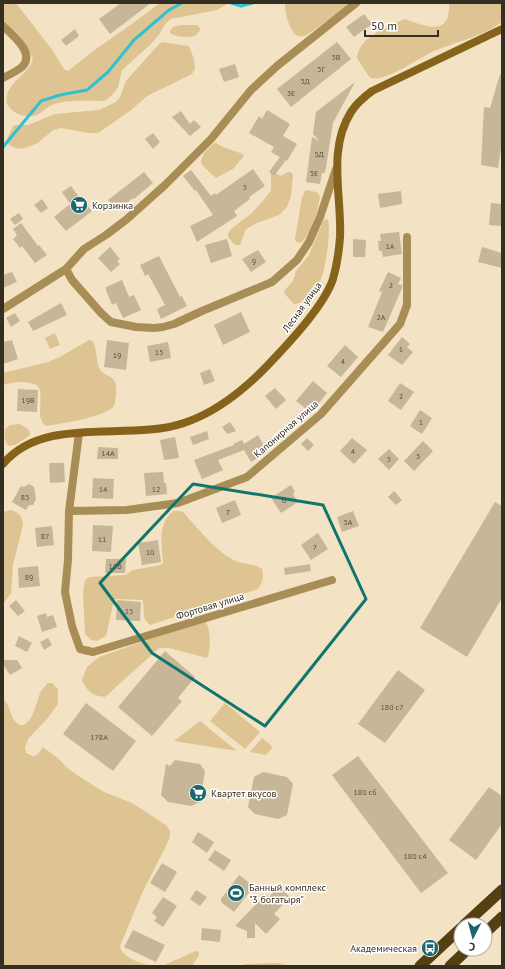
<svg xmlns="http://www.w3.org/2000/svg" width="505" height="969" viewBox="0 0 505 969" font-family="'PT Sans',sans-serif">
  <rect width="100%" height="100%" fill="#f3e2c3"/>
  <!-- green -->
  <path fill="#dfc493" d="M 3,3 L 16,3 L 53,51 L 64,69 L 68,71 L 96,49 L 129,26 L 160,3 L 229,3 L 217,10 L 171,19 L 165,24 L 159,35 L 149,46 L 122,70 L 118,87 L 114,93 L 110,97 L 104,101 C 90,101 72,100 58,103 C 48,105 44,111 37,115 C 25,120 2,110 7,95 C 11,80 30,73 33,58 L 3,20 Z
    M 285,3 L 353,3 L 305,36 C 303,36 300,37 298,36 C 290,33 284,11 285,3 Z
    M 449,3 L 502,3 L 502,22 C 481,38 452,42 428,54 C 415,61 385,82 370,78 L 357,58 C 358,38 386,28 402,20 L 405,19 C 426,27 451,37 449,3 Z
    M 181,25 L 197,25 L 201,29 C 199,31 197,35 194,36 C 188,38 176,37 170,33 L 170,31 L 173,27 Z
    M 162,42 L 189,46 L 194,59 L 195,69 L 192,74 L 147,96 L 130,111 L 98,133 L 88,133 L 61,128 L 53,130 L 38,143 L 25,148 L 18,149 L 9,145 L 7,139 L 13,126 L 17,125 L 28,125 L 55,114 L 99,110 L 116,102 L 120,97 L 126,81 L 159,44 Z
    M 214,143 L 216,143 L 223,147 L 243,154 L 244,156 L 233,169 L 216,178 L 202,165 L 201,161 L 204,153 Z
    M 274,172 L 280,176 L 288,172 L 291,172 L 293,175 L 291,196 L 287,207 L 279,215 L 257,223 L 246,229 L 240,245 L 235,245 L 228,237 L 228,234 L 231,229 L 252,213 L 271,191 L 271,173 Z
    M 306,190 L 316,192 L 320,196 C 318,211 312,232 301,243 L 296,242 L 295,239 L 302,197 Z
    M 326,219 L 328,220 C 331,232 326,265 322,276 C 317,288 308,303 294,304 L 284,293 L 285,290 L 293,281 L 296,271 L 309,255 L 323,221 Z
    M 55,333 L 60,345 L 50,349 L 45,338 Z
    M 89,340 L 93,341 C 97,350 96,360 99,368 C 102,375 112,375 115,382 C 117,386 116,390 116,394 C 115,399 116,405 112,408 C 102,417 61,424 46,426 C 34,418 45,398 38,386 C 26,380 16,382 3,385 L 3,373 L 48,362 L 60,357 Z
    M 19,424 C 25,427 30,428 30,435 L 15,445 L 9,446 C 4,442 4,436 5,429 L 10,425 Z
    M 10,510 C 19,512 22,516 23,525 L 13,565 L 11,593 L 4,603 L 3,608 L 3,512 Z
    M 173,511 L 179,511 L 183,512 C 196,526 214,549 230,558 C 240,565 252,562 262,569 C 264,578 263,582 258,589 L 150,625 C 140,618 146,609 142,600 L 116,599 L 114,600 L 106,636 L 97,641 L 91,640 L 85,634 L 83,592 L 85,580 L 90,577 L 125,575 L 133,570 L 161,565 L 163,563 C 162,544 157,525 173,511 Z
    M 205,622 C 211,626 211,652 207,658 L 169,648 L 159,648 L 105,697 C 91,695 88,692 82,680 L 87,667 L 99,657 L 184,627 Z
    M 48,683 L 52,683 L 58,689 L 58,704 L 47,719 L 28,739 L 25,748 L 26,753 L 33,756 L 37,755 L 43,747 L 59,759 L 66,767 L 80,777 L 104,792 L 132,803 L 166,825 L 170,831 L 170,836 L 168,842 L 143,891 L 120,946 L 121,950 C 126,958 140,963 150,966 L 3,966 L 3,699 C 11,705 9,717 17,723 C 30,734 37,701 40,693 C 42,689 45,686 48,683 Z
    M 225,703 L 260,732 L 245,749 L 210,721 Z
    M 200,721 L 237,751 L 174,741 Z
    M 262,738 L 273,747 L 266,755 L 250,752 Z
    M 196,951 L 199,952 L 199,955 L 192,966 L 162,966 Z
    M 279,963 L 288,966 L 243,966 L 245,964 Z"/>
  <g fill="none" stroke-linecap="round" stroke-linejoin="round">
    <!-- stream -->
    <path stroke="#32c1d1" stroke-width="3" d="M 231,3 L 241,6 L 253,3
      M 3,147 L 41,101 L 60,95 L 87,90 L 108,72 L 134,40 L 169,10 L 182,3"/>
  </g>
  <!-- building -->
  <path fill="#c7b698" d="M 121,3 L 151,3 L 110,34 L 99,19 Z
    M 364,14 L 372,24 L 354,37 L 346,27 Z
    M 75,29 L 79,36 L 66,46 L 61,40 Z
    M 337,42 L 351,59 L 291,107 L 277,89 Z
    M 235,64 L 239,77 L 224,82 L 219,69 Z
    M 500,74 L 502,75 L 502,142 L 498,168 L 481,165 L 484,107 L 490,108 Z
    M 355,82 L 333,123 L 325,173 L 322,173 L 320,184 L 306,182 L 312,137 L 319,141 L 313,134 L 316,112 Z
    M 267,110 L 290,124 L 283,136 L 297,144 L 287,161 L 286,160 L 274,176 L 269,172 L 280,157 L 271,152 L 274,147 L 249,133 L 259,116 L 262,119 Z
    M 181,111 L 190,124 L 194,120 L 201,127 L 190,136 L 172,117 Z
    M 153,133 L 160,142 L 153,149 L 145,139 Z
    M 253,169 L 265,186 L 249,197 L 250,199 L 234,211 L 237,216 L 197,242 L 190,226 L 213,215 L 196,190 L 195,191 L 183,176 L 191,170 L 211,196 L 215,193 L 216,195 Z
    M 144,172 L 153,183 L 134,199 L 133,198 L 117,211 L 108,200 Z
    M 71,186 L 79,197 L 92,211 L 66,231 L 54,217 L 70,204 L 62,192 Z
    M 401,191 L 402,204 L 380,208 L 378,194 Z
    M 42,199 L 48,208 L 41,213 L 34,205 Z
    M 491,203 L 502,204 L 502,226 L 489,225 Z
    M 19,213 L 23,219 L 15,225 L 10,219 Z
    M 21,223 L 38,246 L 39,245 L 47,255 L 35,263 L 22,246 L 20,248 L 13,239 L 17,235 L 13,229 Z
    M 399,232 L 402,254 L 383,257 L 382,251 L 379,251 L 378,241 L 381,241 L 380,234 Z
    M 227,239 L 232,256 L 211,263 L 205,245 Z
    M 353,239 L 366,240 L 365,257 L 353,257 Z
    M 110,247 L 120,259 L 117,261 L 120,264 L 111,272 L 98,258 Z
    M 482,247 L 502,253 L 502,268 L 478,262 Z
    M 258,250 L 266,262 L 251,272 L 242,259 Z
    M 159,256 L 180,297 L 182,296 L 187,306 L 161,319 L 157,309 L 165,305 L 148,274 L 145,276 L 140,265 Z
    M 12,272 L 17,282 L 3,288 L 3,275 Z
    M 388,272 L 401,278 L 398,284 L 402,285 L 402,288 L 383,332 L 368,327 L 382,292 L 379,291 Z
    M 122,280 L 129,297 L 134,295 L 141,310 L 123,318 L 116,303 L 112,305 L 106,290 L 106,287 Z
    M 61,303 L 67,315 L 33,331 L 28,322 Z
    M 241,312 L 250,332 L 223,345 L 214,325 Z
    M 15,313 L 20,321 L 11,327 L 6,318 Z
    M 402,337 L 410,344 L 407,347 L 413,352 L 402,365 L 388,355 Z
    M 12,340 L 18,359 L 3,364 L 3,342 Z
    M 107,340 L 129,343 L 126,370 L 104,367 Z
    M 168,342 L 171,358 L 150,362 L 147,346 Z
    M 345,345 L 358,357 L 341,377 L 327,366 Z
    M 210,369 L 215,381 L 204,385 L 200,373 Z
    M 313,381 L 327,393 L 311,413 L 296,401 Z
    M 400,383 L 414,392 L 401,410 L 388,401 Z
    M 275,388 L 286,400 L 276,409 L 265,396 Z
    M 18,389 L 38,390 L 37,412 L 17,411 Z
    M 420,410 L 432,418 L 422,434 L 410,426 Z
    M 230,422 L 236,431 L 227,434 L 222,427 Z
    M 207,431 L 209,439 L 193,445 L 190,437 Z
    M 258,435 L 268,452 L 251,462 L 244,450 L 218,460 L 223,470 L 202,479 L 194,460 L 234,445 L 233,444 L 242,440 L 244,444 Z
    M 175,437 L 179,458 L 164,460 L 160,440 Z
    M 307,438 L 314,445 L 308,451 L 301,444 Z
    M 352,438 L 367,450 L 354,464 L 340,451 Z
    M 423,441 L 433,451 L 414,471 L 404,461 Z
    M 98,447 L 118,448 L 118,459 L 97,459 Z
    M 389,449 L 399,459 L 389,470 L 378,459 Z
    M 49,463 L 64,463 L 65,482 L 50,483 Z
    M 163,472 L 164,483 L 166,483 L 167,494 L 146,496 L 144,473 Z
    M 93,478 L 114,479 L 113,499 L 92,498 Z
    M 29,484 L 34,487 L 36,499 L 33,505 L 29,505 L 26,510 L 12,502 L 21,486 L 24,487 Z
    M 291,485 L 295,492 L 293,494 L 298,502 L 281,513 L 271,498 Z
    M 394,491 L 402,500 L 396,505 L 388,497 Z
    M 235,500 L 241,515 L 222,523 L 216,508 Z
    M 495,502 L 502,506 L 502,598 L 467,657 L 420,628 Z
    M 353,511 L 359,526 L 342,532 L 337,517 Z
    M 93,525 L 113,526 L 111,552 L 92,551 Z
    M 52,526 L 54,545 L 37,547 L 35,528 Z
    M 318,533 L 328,549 L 311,560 L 301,545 Z
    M 158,540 L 161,562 L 142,565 L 138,543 Z
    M 106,559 L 126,559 L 125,573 L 105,573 Z
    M 310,564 L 311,571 L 285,575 L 284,568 Z
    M 38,566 L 40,586 L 19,588 L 18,568 Z
    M 16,600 L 25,611 L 18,616 L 9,606 Z
    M 117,600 L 141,602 L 140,621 L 116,620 Z
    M 46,613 L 47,617 L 53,615 L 57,627 L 42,632 L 37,616 Z
    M 19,636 L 32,643 L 27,652 L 15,646 Z
    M 48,638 L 52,645 L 44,650 L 40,642 Z
    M 165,651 L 195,677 L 178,698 L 182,701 L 152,736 L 118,707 Z
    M 3,660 L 17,660 L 22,668 L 10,675 L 3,664 Z
    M 398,670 L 425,690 L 385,743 L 358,724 Z
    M 86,703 L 136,741 L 113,771 L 63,734 Z
    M 358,756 L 448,873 L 421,893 L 332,775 Z
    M 175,760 L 200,764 L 205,771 L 200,802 L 191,806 L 168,802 L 161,795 L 166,764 L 170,766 Z
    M 263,772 L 287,777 L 293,784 L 287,815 L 278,819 L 255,814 L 248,807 L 254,777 Z
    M 489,787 L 502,796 L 502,824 L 476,860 L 449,840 Z
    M 198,832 L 214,842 L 207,853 L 192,842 Z
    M 215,850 L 231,860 L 224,871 L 208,860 Z
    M 162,863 L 177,872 L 165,892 L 150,883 Z
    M 239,875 L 254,886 L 234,912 L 221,902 L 221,899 Z
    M 279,886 L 290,897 L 274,914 L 280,919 L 266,934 L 255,923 L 255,938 L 247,938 L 247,931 L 235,926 L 266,894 L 269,897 Z
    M 196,890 L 207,897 L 200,906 L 190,899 Z
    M 163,897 L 177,906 L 163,927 L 154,921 L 157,917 L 152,913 Z
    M 202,928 L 221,930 L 220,942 L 201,940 Z
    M 133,930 L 165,945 L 156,962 L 124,947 Z"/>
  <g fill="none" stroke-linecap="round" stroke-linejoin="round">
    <!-- minor -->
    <path stroke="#a98d57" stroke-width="8" d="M 3,26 C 12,35 36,53 22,67 C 17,71 9,75 3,78
      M 66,269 L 72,280 L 101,313 L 111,322 L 136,327 L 154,328 L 163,327 L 174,324 L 202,311 L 272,282 L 297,260 L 309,242 L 320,217 L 336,169
      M 3,309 L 66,269 L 84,249 L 106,235 L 127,219 L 165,185 L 211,139 L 251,90 L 277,66 L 356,3
      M 79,433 L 69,511 L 68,560 L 65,592 L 72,626 L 80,649 L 93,652 L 332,580
      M 69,511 L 127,510 L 178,503 L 247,477 L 321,414 L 400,324 L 407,305 L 407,237"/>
    <!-- secondary -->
    <path stroke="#85631b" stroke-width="8" d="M 3,464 C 45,414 128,442 184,423 C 217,412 244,390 268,365 C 288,344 324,306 333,279 C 337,265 339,251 340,237 C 342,196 327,150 351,112 C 356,104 364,97 372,91 L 502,29"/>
    <!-- trunk -->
    <path stroke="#543e12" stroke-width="11" d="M 464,925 L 502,890
      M 485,933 L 502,917
      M 420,966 L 461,928
      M 450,966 L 468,949"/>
  </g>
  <!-- marked area -->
  <path fill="none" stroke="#0f766e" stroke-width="3" stroke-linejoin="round" d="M 193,484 L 323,505 L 366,599 L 265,726 L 152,653 L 100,583 Z"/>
  <!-- icons -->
  <defs>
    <symbol id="supermarket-disc" viewBox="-11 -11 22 22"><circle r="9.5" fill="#1b6770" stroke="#fff"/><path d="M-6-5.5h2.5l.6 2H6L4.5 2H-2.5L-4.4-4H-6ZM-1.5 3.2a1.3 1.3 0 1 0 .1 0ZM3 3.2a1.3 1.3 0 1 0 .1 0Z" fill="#fff"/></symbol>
    <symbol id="stadium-disc" viewBox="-11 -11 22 22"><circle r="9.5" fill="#1b6770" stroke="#fff"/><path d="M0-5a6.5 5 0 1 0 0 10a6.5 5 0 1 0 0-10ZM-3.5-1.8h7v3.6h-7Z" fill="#fff"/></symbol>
    <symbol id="bus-disc" viewBox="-11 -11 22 22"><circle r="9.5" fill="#1b6770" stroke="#fff"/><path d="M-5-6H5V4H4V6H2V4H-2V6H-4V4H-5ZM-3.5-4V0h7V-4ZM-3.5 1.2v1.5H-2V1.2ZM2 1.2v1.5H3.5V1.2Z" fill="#fff"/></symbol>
  </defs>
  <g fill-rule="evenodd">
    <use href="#supermarket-disc" x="69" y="195" width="20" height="20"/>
    <use href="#supermarket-disc" x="188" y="783" width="20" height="20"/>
    <use href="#stadium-disc" x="226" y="883" width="20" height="20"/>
    <use href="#bus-disc" x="420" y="938" width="20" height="20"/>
  </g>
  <g text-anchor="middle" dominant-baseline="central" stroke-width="3" stroke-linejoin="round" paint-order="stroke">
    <!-- number labels -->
    <g font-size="8" fill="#5a5140">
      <text x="336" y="57">3В</text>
      <text x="321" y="69">3Г</text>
      <text x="305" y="81">3Д</text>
      <text x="291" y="93">3Е</text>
      <text x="319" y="154">5Д</text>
      <text x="314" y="173">5Е</text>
      <text x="245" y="187">5</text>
      <text x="390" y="246">1А</text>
      <text x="254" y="261">9</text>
      <text x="391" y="285">2</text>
      <text x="381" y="317">2А</text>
      <text x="401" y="349">1</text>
      <text x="159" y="352">15</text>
      <text x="117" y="355">19</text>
      <text x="343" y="361">4</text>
      <text x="401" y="396">2</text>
      <text x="28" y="400">19В</text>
      <text x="421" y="422">1</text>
      <text x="353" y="451">4</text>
      <text x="108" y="453">14А</text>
      <text x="418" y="456">3</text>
      <text x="389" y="459">5</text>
      <text x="103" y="489">14</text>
      <text x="156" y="489">12</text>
      <text x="25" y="497">83</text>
      <text x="284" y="500">6</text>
      <text x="228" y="512">7</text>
      <text x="348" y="522">5А</text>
      <text x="45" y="536">87</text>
      <text x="102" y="539">11</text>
      <text x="315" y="547">7</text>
      <text x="150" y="552">10</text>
      <text x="115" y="566">11Б</text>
      <text x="29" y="577">89</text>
      <text x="129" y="611">15</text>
      <text x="392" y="707">180 с7</text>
      <text x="99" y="737">178А</text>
      <text x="365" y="792">180 с6</text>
      <text x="415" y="856">180 с4</text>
    </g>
    <!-- poi labels -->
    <g font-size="10" fill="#352f23" stroke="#fff" text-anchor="start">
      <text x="92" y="205">Корзинка</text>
      <text x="211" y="793">Квартет вкусов</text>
      <text x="249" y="887">Банный комплекс<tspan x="249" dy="12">"3 богатыря"</tspan></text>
      <text x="417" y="948" text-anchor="end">Академическая</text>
    </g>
    <!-- street labels -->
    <g font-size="10" fill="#352f23" stroke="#fff">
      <text transform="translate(302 307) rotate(-54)">Лесная улица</text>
      <text transform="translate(286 429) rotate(-41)">Капонирная улица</text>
      <text transform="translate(210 606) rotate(-17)">Фортовая улица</text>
    </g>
  </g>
  <!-- border -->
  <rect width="505" height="969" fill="none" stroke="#352f23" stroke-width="8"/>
  <!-- north arrow -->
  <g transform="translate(473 937) rotate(186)"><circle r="19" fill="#ffffff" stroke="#aeaca7"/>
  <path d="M0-3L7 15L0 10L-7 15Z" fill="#1b6770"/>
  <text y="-6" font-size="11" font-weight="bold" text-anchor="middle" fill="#352f23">С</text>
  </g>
  <!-- scale -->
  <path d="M365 30v6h73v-6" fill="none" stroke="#352f23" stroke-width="2"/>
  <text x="371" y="30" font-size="12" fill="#352f23" stroke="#ffffff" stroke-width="3" paint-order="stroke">50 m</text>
</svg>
